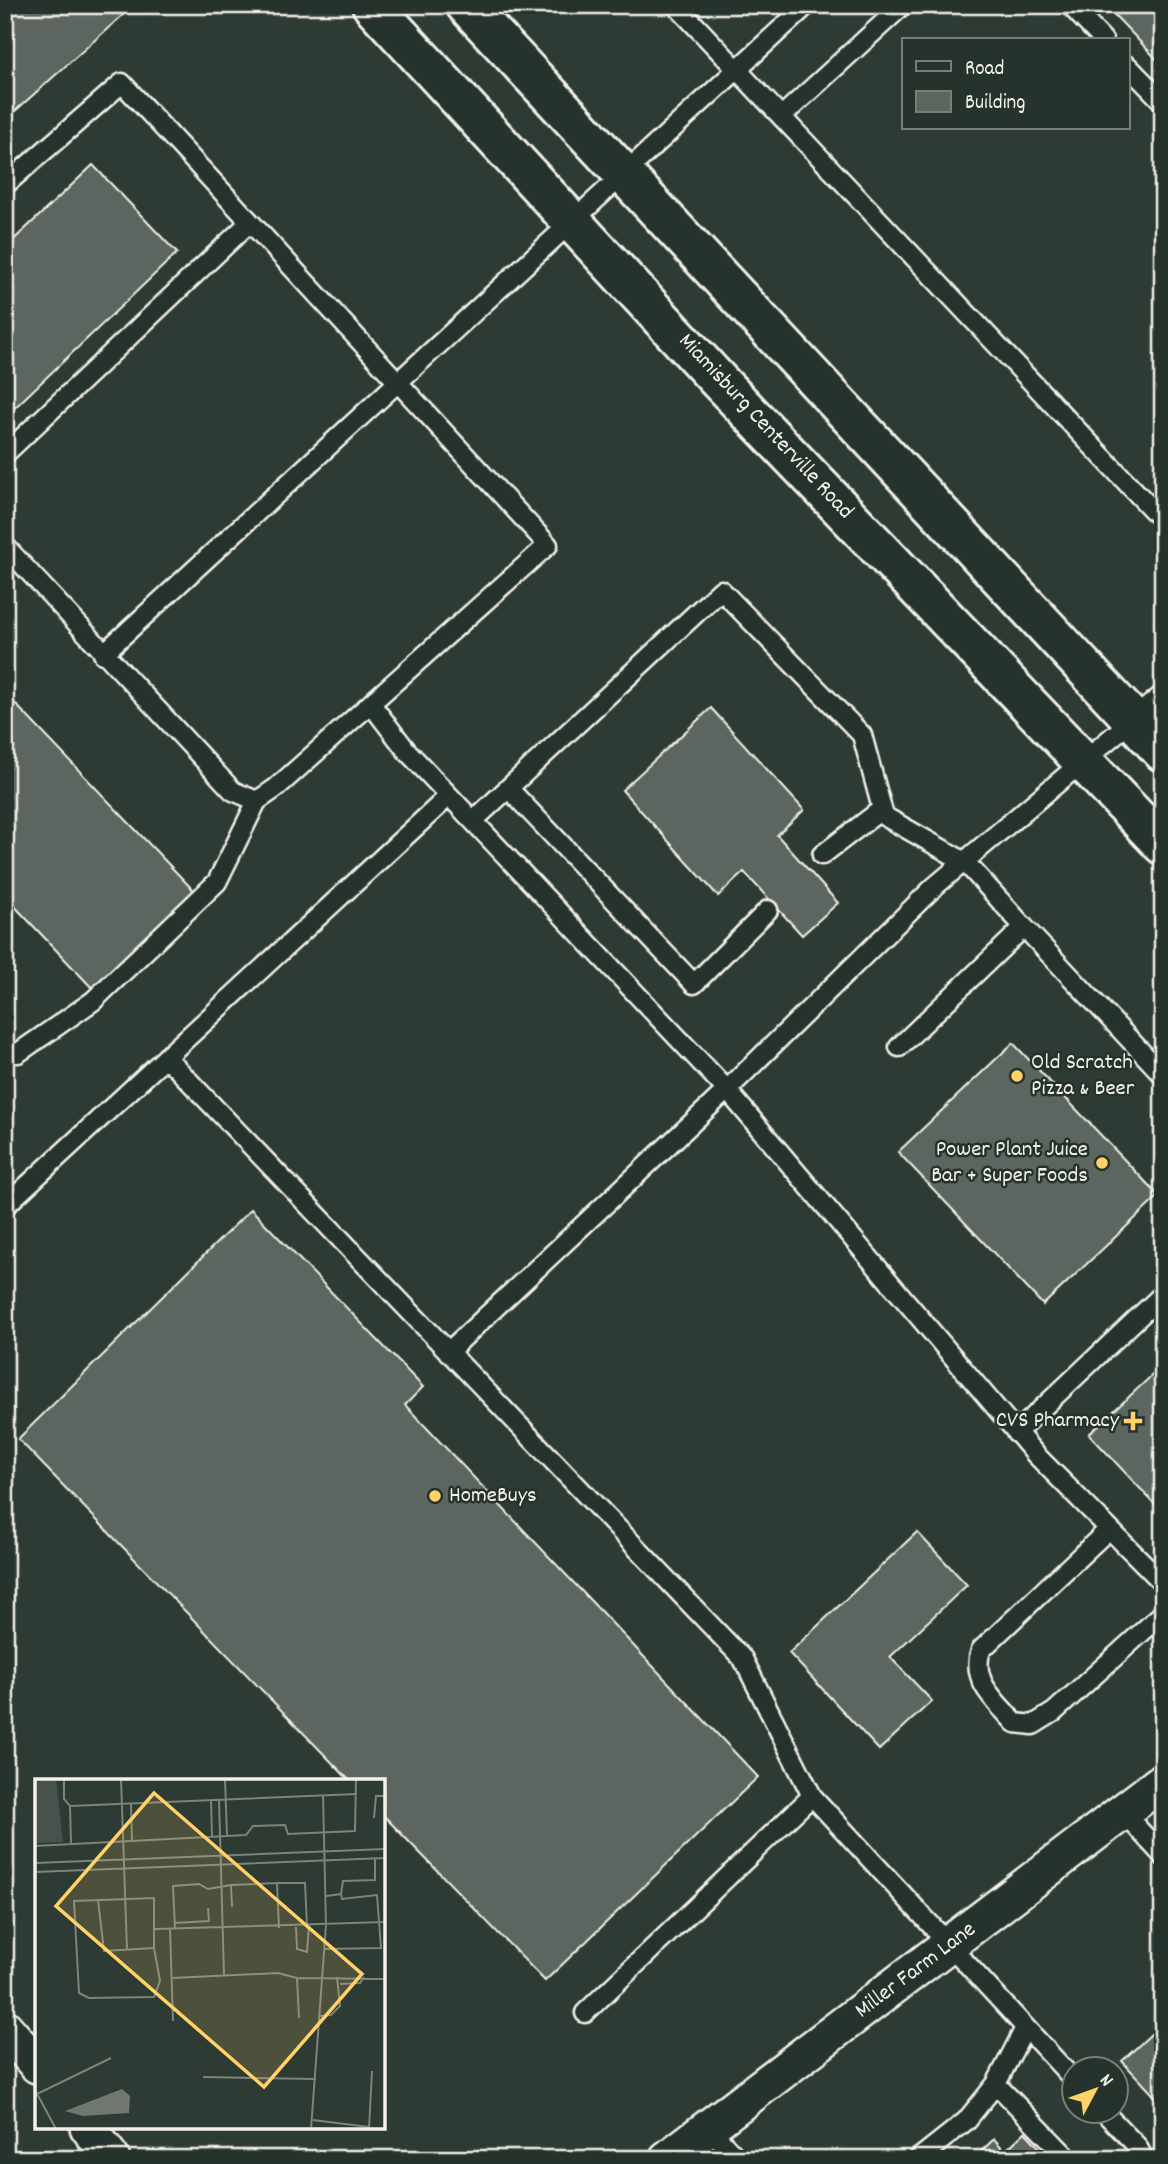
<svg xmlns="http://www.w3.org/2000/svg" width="1168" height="2164" viewBox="0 0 1168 2164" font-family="Dekko,sans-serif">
  <rect width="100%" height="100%" fill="#2e3b34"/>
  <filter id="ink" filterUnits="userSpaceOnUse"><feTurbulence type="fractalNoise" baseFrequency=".0143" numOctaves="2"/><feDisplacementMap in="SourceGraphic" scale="14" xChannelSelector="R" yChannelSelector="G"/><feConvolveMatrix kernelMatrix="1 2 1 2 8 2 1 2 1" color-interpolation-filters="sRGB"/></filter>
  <g filter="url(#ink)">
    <!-- building -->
    <path fill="#5c655e" stroke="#f4f1e8" stroke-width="2" d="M 5,5 L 115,5 L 123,15 L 5,120 Z
      M 1105,5 L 1163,5 L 1163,66 Z
      M 93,165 L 177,253 L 5,417 L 5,248 Z
      M 5,693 L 196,893 L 94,990 L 5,896 Z
      M 711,708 L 804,810 L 777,835 L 838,903 L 802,935 L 744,872 L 718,896 L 622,790 Z
      M 1013,1043 L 1159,1196 L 1043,1305 L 898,1152 Z
      M 251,1209 L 423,1387 L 405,1405 L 758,1777 L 545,1981 L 383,1815 L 383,1781 L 350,1781 L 18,1439 Z
      M 1163,1365 L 1163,1513 L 1089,1434 Z
      M 917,1532 L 967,1585 L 890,1657 L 932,1701 L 879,1750 L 789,1653 Z
      M 1163,2023 L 1163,2105 L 1122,2061 Z
      M 1025,2132 L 1050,2159 L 973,2159 L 994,2139 L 1005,2151 Z"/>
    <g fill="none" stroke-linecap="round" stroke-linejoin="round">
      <defs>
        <path id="lane" d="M 676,5 L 1163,521
          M 1070,5 L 1103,40
          M 1128,66 L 1163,102
          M 782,116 L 903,5
          M 5,185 L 122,83 L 548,545 L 276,788 L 257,801 L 233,791 L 5,546
          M 5,454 L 250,222
          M 103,654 L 807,5
          M 371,704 L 407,751 L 727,1090 L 1036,1455 L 1163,1583
          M 508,788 L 694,984 L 768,910
          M 473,821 L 721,590 L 862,735 L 884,816 L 965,862 L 1024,927
          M 822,855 L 882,809
          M 899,1047 L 1024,927 L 1163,1075
          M 5,1053 L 18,1053 L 93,1001 L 217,882 L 257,801
          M 166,1057 L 743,1659 L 812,1796 L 1074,2080
          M 5,1206 L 449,796
          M 448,1352 L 727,1090 L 934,887 L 1163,694
          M 1016,1433 L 1163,1294
          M 1109,1529 L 981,1650 C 970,1681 996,1701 1015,1723 L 1033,1725 L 1054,1712 L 1163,1613
          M 1123,1812 L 1163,1856
          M 585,2013 L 812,1796
          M 996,2084 L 1069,2159
          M 1104,2112 L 1137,2146 L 1144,2159
          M 709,2128 L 738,2159
          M 918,2159 L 966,2121 L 996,2084 L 1024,2030"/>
        <path id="street" d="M 5,2028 L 37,2065
          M 88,2127 L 112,2159
          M 667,2159 L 1163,1781"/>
        <path id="secondary" d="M 372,5 L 718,380 L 1163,845
          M 466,5 L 1163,752"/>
      </defs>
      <!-- lane casing -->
      <use href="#lane" stroke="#f4f1e8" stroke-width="23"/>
      <!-- street casing -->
      <use href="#street" stroke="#f4f1e8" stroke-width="40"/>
      <!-- secondary casing -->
      <use href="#secondary" stroke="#f4f1e8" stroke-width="44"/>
      <!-- lane -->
      <use href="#lane" stroke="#26332d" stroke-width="18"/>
      <!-- street -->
      <use href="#street" stroke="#26332d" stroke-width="35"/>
      <!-- secondary -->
      <use href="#secondary" stroke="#26332d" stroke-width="38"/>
    </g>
  </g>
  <!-- markers -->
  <g fill="#ffd166" stroke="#26332d" stroke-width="2.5">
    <circle cx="1017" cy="1076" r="7"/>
    <circle cx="1102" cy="1163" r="7"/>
    <path d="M1129.5 1410.5h7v7h7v7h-7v7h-7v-7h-7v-7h7z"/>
    <circle cx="435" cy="1496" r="7"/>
  </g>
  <g text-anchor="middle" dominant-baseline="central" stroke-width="5" stroke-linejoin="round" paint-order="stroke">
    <!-- street labels -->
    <g font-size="23" fill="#f4f1e8" stroke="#26332d">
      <text transform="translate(765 427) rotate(47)">Miamisburg Centerville Road</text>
      <text transform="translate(916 1971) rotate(-37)">Miller Farm Lane</text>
    </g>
    <!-- poi labels -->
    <g font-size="23" fill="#f4f1e8" stroke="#26332d" text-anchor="start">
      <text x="1031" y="1063">Old Scratch<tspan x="1031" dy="26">Pizza &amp; Beer</tspan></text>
      <text x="1088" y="1150" text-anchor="end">Power Plant Juice<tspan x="1088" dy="26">Bar + Super Foods</tspan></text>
      <text x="1119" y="1421" text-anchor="end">CVS Pharmacy</text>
      <text x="449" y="1496">HomeBuys</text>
    </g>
  </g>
  <!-- overview -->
  <g transform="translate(35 1779)">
    <rect width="350" height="350" fill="#2e3b34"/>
    <path d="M 0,0 L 21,0 L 28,63 L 0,64 Z" fill="#48524c"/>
    <path d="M 87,310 L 95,317 L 94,334 L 48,337 L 30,332 Z" fill="#6f7770"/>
    <path fill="none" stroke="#7d847c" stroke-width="2" d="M 29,0 L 29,20 L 35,27 L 322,15M 86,0 L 92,171M 190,0 L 192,57M 184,20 L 189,197M 176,21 L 177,58M 96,25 L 97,61M 35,27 L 36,64M 339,39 L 341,17 L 350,17M 0,67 L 211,56 L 218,47 L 250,46 L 253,55 L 320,52 L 321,0M 0,84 L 350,70M 0,93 L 350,79M 291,117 L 306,115 L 308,102 L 340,101 L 340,80M 63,121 L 69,172 L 119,169 L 119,119 L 39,122 L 44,214 L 54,219 L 119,218 L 125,202 L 119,169M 197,128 L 196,106 L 242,104M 139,144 L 174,142 L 173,129M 261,148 L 262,170 L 272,173 L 274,147M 244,149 L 242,104 L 270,104 L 272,147M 120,150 L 350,143M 135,150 L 138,242M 140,150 L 138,107 L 164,105 L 173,110 L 196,106M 290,170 L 346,169 L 342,116 L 307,120 L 306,115M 137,199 L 243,194 L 262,199 L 350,200M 262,199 L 264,239M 305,205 L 325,204 L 329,198M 285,237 L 296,236 L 305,227 L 302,198M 168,298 L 281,300M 0,311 L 21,350M 0,316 L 76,279M 278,341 L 334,348M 276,350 L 291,146 L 288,16M 334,350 L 337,292"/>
    <path fill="#ffd166" fill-opacity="0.15" stroke="#ffd166" stroke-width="3.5" d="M 119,14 L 327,195 L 229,308 L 21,127 Z"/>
    <rect width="350" height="350" fill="none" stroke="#f4f1e8" stroke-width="3.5"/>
  </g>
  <!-- margin -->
  <rect width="1168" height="2164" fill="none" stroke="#26332d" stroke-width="28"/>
  <rect x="14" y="14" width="1140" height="2136" fill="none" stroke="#f4f1e8" stroke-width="2.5" filter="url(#ink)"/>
  <!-- legend -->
  <rect x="902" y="38" width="228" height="91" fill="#26332d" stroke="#787f78" stroke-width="2"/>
  <rect x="916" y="61" width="35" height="10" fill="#26332d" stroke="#787f78" stroke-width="2"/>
  <text x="965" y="74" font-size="21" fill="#f4f1e8">Road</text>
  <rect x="916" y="91" width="35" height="21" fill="#5c655e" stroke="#787f78" stroke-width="2"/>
  <text x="965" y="108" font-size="21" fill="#f4f1e8">Building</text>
  <!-- north arrow -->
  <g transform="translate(1095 2090) rotate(49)"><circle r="33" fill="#26332d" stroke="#787f78" stroke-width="2"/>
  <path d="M0-5L12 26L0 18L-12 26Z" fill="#ffd166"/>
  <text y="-10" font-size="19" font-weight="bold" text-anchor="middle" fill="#f4f1e8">N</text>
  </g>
</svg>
